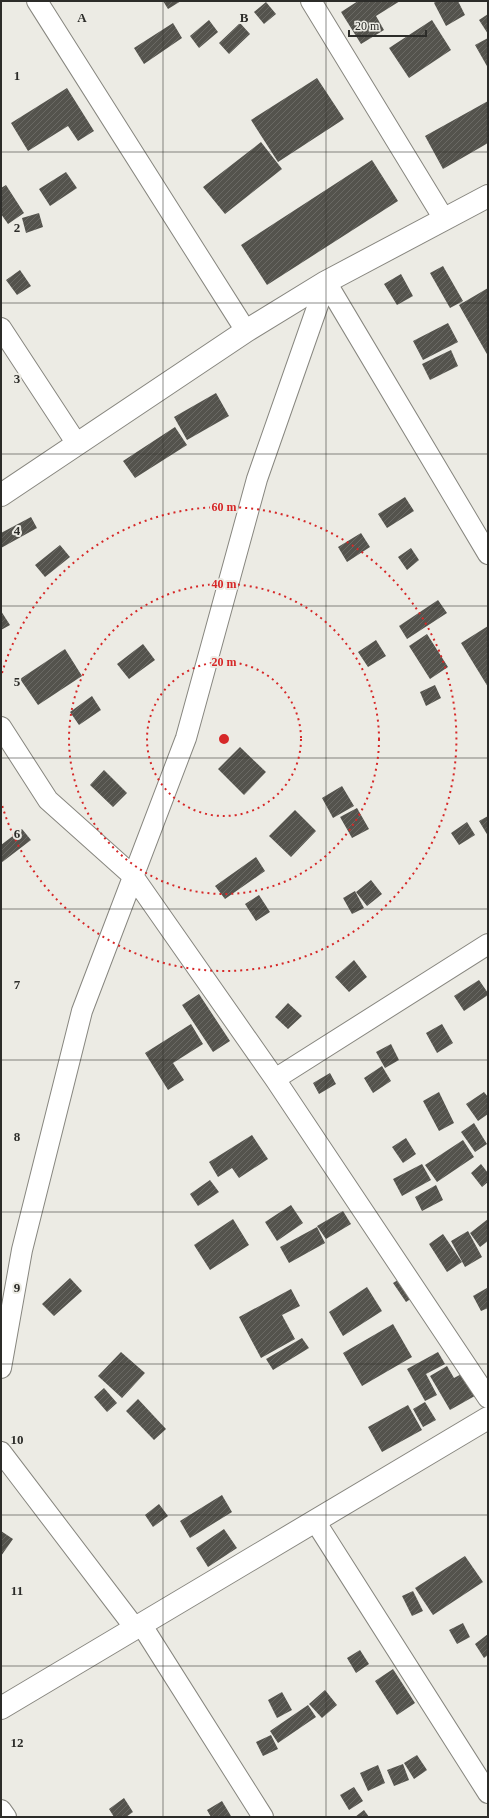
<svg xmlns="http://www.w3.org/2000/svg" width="489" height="1818" viewBox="0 0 489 1818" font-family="'Times New Roman',serif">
  <defs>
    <pattern id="building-hatch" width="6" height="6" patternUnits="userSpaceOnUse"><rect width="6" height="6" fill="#54534d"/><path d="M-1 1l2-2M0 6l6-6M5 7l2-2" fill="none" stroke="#6a6964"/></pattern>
  </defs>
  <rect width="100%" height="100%" fill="#ecebe4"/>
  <!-- building -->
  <path fill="url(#building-hatch)" d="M 163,1 L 181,1 L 168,9 Z
    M 358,1 L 400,1 L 376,16 L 384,30 L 361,44 L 341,12 Z
    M 436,1 L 458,1 L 465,15 L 446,26 L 434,3 Z
    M 266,2 L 276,14 L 264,24 L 254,12 Z
    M 488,14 L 488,34 L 479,20 Z
    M 209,20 L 218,32 L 199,48 L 190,36 Z
    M 432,20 L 451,50 L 409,78 L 389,48 Z
    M 173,23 L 182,38 L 144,64 L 134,48 Z
    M 240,23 L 250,34 L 229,54 L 219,43 Z
    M 488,38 L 488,68 L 475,45 Z
    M 317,78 L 344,119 L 278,162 L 251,120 Z
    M 67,88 L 94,131 L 78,141 L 68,126 L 28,151 L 11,123 Z
    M 488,101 L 488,143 L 443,169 L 425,136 Z
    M 261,142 L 282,169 L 225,214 L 203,187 Z
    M 372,160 L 398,201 L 267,285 L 241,245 Z
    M 66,172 L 77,188 L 50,206 L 39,189 Z
    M 6,185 L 24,213 L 8,224 L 1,214 L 1,188 Z
    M 39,213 L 43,227 L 26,233 L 22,218 Z
    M 443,266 L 463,301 L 450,308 L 430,273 Z
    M 20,270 L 31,286 L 17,295 L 6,280 Z
    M 401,274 L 413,296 L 397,305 L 384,284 Z
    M 488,288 L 488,356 L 459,305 Z
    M 448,323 L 458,342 L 423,360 L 413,341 Z
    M 451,350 L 458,366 L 430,380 L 422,364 Z
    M 216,393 L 229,416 L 187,440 L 174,417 Z
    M 175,427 L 187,445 L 135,478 L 123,461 Z
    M 405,497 L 414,511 L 387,528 L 378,514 Z
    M 31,517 L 37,528 L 1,548 L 1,533 Z
    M 361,533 L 370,547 L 347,562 L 338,547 Z
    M 60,545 L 70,557 L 45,577 L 35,565 Z
    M 411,548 L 419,560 L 407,570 L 398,557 Z
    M 438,600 L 447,613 L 407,639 L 399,626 Z
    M 1,611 L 10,625 L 1,630 Z
    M 488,626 L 488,687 L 461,643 Z
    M 427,634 L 448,667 L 430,679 L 409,646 Z
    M 376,640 L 386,656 L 368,667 L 358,652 Z
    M 143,644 L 155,660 L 129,679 L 117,664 Z
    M 65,649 L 82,676 L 38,705 L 20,679 Z
    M 435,685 L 441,698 L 426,706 L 420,692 Z
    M 92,696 L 101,710 L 79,725 L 70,712 Z
    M 240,747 L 266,772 L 244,795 L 218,769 Z
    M 104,770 L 127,793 L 113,807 L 90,785 Z
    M 342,786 L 354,806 L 333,818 L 322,798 Z
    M 357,808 L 369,829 L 352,838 L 340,817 Z
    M 295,810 L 316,831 L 291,857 L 269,836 Z
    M 488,816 L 488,836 L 479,821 Z
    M 467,822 L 475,835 L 459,845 L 451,833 Z
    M 22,829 L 31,840 L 1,863 L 1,845 Z
    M 256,857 L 265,871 L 225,899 L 215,886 Z
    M 371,880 L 382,894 L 367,906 L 356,892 Z
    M 355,891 L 364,908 L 352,914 L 343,898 Z
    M 259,895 L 270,912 L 256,921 L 245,904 Z
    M 354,960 L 367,977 L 349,992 L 335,977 Z
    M 479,980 L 488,993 L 488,995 L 464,1011 L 454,996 Z
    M 199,994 L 230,1041 L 213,1052 L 182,1005 Z
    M 288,1003 L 302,1016 L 288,1029 L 275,1017 Z
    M 191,1024 L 203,1044 L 173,1063 L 184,1080 L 168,1090 L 145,1053 Z
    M 442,1024 L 453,1043 L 437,1053 L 426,1033 Z
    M 391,1044 L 399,1060 L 385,1068 L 376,1052 Z
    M 382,1066 L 391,1081 L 373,1093 L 364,1078 Z
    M 330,1073 L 336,1084 L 319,1094 L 313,1083 Z
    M 439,1092 L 454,1123 L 439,1131 L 423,1101 Z
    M 484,1092 L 488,1097 L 488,1114 L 478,1121 L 466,1104 Z
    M 474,1123 L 487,1144 L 475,1152 L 461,1132 Z
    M 252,1135 L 268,1159 L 239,1178 L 232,1168 L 218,1177 L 209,1162 Z
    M 406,1138 L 416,1154 L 403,1163 L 392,1147 Z
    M 463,1140 L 474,1157 L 437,1182 L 425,1165 Z
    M 422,1164 L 431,1180 L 402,1196 L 393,1179 Z
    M 481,1164 L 488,1173 L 488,1182 L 482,1187 L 471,1173 Z
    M 210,1180 L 219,1192 L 198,1206 L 190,1194 Z
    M 436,1185 L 443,1200 L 422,1211 L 415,1197 Z
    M 291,1205 L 303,1223 L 277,1241 L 265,1222 Z
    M 343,1211 L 351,1224 L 326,1239 L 317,1226 Z
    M 233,1219 L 249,1245 L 210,1270 L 194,1245 Z
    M 488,1219 L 488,1241 L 480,1247 L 470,1233 Z
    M 317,1227 L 325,1243 L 289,1263 L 280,1247 Z
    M 468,1231 L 482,1257 L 465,1267 L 451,1241 Z
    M 443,1234 L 462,1262 L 447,1272 L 429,1244 Z
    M 403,1277 L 415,1296 L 406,1302 L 393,1283 Z
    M 70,1278 L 82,1291 L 54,1316 L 42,1304 Z
    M 367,1287 L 382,1311 L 343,1336 L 329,1312 Z
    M 487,1288 L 488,1308 L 481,1311 L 473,1296 Z
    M 291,1289 L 300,1306 L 282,1315 L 295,1339 L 261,1358 L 239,1317 Z
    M 393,1324 L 412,1357 L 362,1386 L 343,1353 Z
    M 302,1338 L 309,1348 L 273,1370 L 266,1359 Z
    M 121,1352 L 145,1373 L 122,1398 L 98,1376 Z
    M 438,1352 L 445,1364 L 426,1374 L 437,1395 L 425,1401 L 407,1369 Z
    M 447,1366 L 454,1378 L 467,1371 L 480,1393 L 450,1410 L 430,1376 Z
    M 104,1388 L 117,1403 L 107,1412 L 94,1397 Z
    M 138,1399 L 166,1429 L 154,1440 L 126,1411 Z
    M 425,1402 L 436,1420 L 423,1427 L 413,1409 Z
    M 408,1405 L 422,1430 L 382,1452 L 368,1427 Z
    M 222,1495 L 232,1512 L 190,1538 L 180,1521 Z
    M 159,1504 L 168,1516 L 153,1527 L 145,1515 Z
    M 224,1529 L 237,1548 L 208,1567 L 196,1548 Z
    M 1,1531 L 13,1539 L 1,1556 Z
    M 465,1556 L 483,1582 L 433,1615 L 415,1588 Z
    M 413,1591 L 423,1611 L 412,1616 L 402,1596 Z
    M 463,1623 L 470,1637 L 457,1644 L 449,1630 Z
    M 488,1634 L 488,1655 L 484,1658 L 475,1644 Z
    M 360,1650 L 369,1664 L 356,1673 L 347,1658 Z
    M 393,1669 L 415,1703 L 397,1715 L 375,1681 Z
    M 325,1690 L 337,1705 L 322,1718 L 309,1704 Z
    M 282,1692 L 292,1710 L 277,1718 L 268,1700 Z
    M 308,1705 L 316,1717 L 278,1743 L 270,1731 Z
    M 271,1735 L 278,1749 L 263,1756 L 256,1742 Z
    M 417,1755 L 427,1770 L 414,1779 L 404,1763 Z
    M 403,1764 L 409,1780 L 394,1786 L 387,1770 Z
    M 378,1765 L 385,1783 L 368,1791 L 360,1773 Z
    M 354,1787 L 363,1801 L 349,1810 L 340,1795 Z
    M 124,1798 L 133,1812 L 126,1817 L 114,1817 L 109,1809 Z
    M 222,1801 L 231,1816 L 211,1817 L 207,1810 Z
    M 364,1810 L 369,1817 L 355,1817 Z"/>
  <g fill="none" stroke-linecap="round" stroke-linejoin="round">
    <defs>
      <path id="street" d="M 37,1 L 246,331
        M 311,1 L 444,219
        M 326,282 L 488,554
        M 1,328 L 77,444
        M 1,727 L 48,800 L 133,876 L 275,1079 L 488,1398
        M 275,1079 L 488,944
        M 1,1368 L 22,1250 L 82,1011 L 186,738 L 257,479 L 326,282
        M 1,1452 L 135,1628
        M 315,1521 L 488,1793
        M 141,1624 L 263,1817
        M 1,1810 L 6,1817"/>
      <path id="secondary" d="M 1,495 L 246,331 L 326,282 L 488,196
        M 1,1708 L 488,1418"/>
    </defs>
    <!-- street casing -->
    <use href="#street" stroke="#87867f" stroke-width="22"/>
    <!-- secondary casing -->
    <use href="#secondary" stroke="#87867f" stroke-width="24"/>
    <!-- street -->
    <use href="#street" stroke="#fff" stroke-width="20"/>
    <!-- secondary -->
    <use href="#secondary" stroke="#fff" stroke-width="22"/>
  </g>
  <!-- grid -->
  <path fill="none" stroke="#2c2c29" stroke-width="1" stroke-opacity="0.55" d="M 163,1 L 163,1817M 326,1 L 326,1817M 1,152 L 488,152M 1,303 L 488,303M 1,454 L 488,454M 1,606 L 488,606M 1,758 L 488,758M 1,909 L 488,909M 1,1060 L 488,1060M 1,1212 L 488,1212M 1,1364 L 488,1364M 1,1515 L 488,1515M 1,1666 L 488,1666"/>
  <!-- distance rings -->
  <g fill="none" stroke="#d62828" stroke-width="2" stroke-dasharray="2 4">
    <circle cx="224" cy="739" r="77"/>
    <circle cx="224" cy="739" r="155"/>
    <path d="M2 673A232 232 0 1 1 2 805"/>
  </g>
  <g font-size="13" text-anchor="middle" font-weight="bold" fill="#2c2c29" stroke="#ecebe4" stroke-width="4" stroke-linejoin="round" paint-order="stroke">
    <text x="82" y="22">A</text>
    <text x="244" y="22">B</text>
    <text x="17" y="80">1</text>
    <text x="17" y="232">2</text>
    <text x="17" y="383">3</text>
    <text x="17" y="535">4</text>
    <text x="17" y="686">5</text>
    <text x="17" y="838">6</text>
    <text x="17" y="989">7</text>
    <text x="17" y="1141">8</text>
    <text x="17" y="1292">9</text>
    <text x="17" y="1444">10</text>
    <text x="17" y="1595">11</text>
    <text x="17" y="1747">12</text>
  </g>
  <circle cx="224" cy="739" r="6" fill="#d62828" stroke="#ecebe4" stroke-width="2"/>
  <g font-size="12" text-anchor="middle" font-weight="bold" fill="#d62828" stroke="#ecebe4" stroke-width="4" stroke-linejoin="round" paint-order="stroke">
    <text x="224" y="511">60 m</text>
    <text x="224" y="588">40 m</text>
    <text x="224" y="666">20 m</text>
  </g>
  <!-- border -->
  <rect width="489" height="1818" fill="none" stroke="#2c2c29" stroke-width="4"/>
  <!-- scale -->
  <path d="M349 30v6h77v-6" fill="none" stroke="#2c2c29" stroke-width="2"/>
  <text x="355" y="30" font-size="12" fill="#2c2c29" stroke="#ecebe4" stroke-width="3" paint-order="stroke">20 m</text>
</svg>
